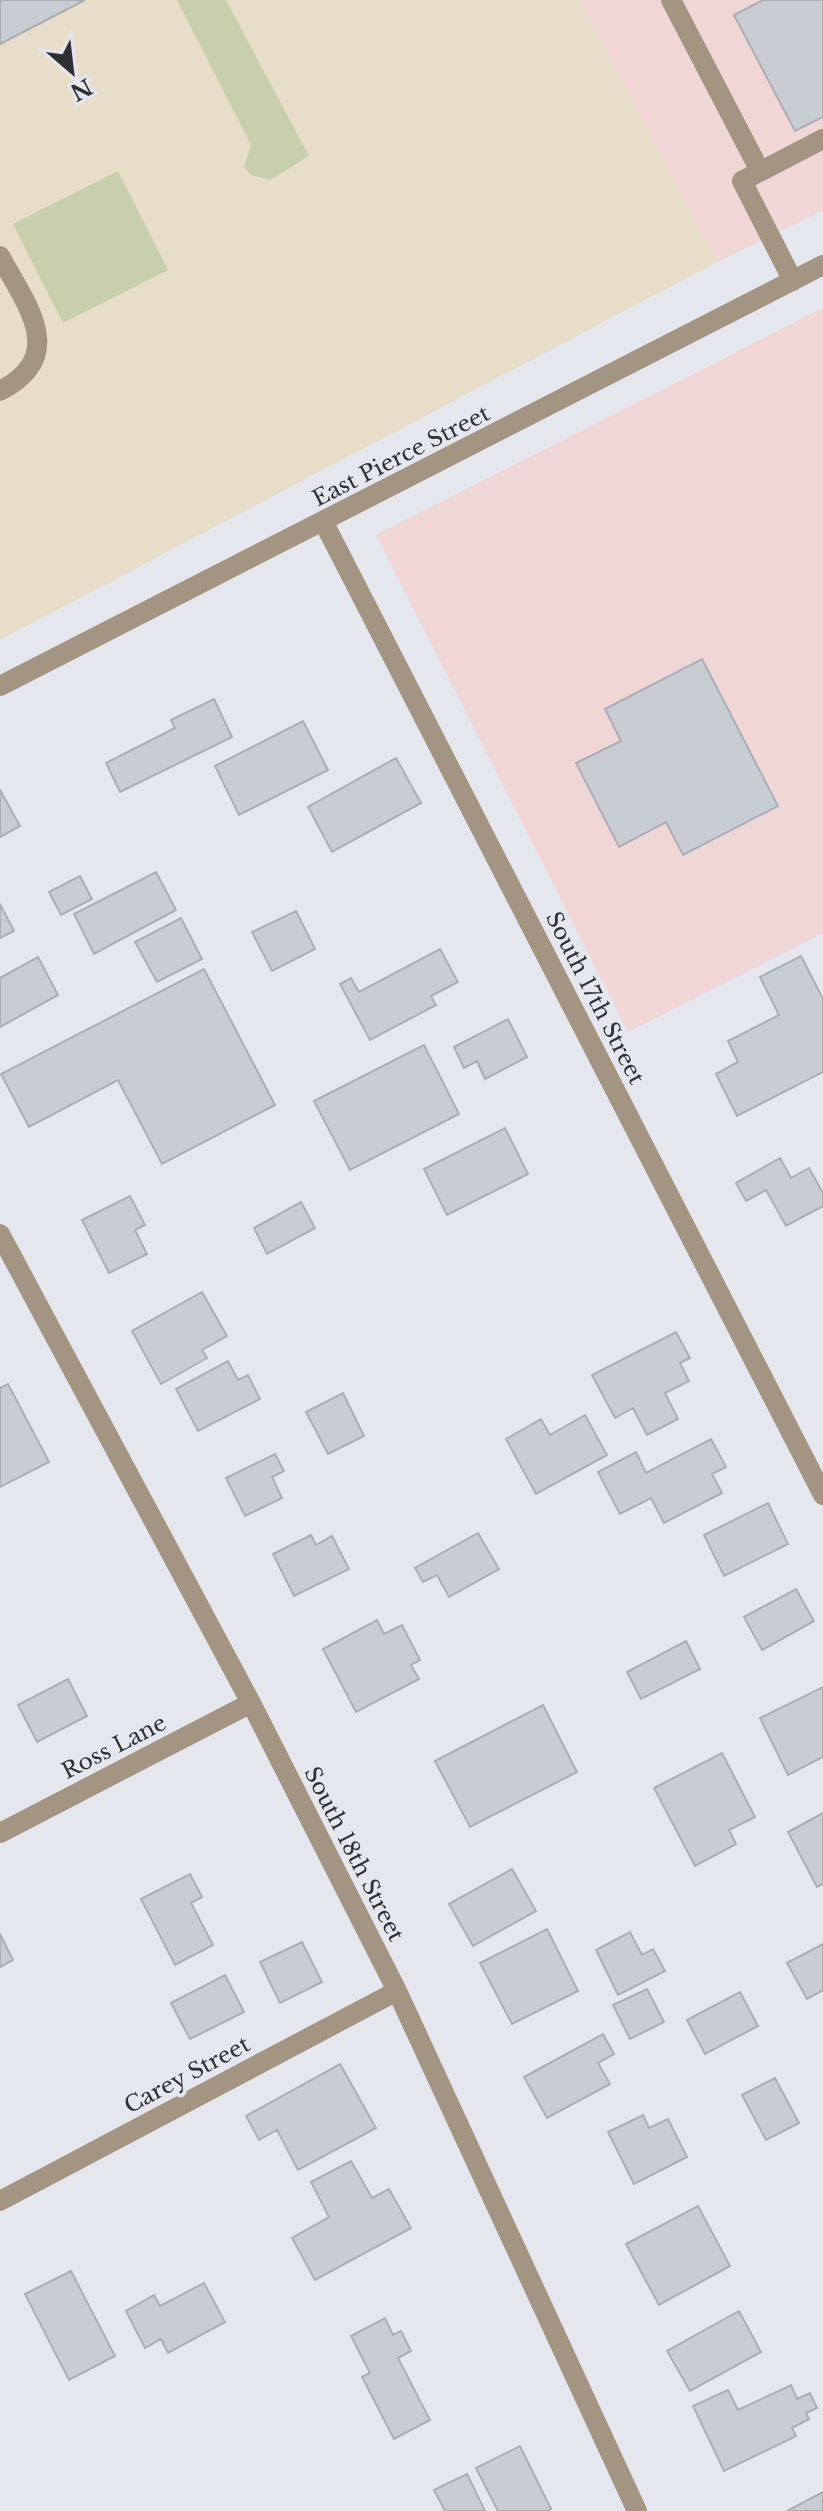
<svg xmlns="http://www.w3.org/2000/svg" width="823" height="2511" viewBox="0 0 823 2511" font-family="'Libre Baskerville',serif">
  <rect width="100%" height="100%" fill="#e4e8ee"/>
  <!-- industrial -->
  <path fill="#f1d6d6" d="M 579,0 L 823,0 L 823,210 L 717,262 Z
    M 823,308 L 823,933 L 628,1032 L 376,535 Z"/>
  <!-- education -->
  <path fill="#e7ddc8" d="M 0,0 L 579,0 L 717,262 L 0,640 Z"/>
  <!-- green -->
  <path fill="#c7cfac" d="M 177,0 L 226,0 L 309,156 L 270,180 L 251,175 L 244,167 L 251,145 Z
    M 118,171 L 168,270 L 63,323 L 13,224 Z"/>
  <!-- building -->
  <path fill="#c8ccd3" stroke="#abafb5" stroke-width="2" d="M 0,0 L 85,0 L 0,44 Z
    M 763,0 L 823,0 L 823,117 L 795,131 L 734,15 Z
    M 702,659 L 778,806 L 683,855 L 666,822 L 619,847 L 576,763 L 621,741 L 605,709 Z
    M 214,699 L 232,737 L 120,792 L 106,763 L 175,728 L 171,720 Z
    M 303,721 L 328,770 L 239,815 L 215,766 Z
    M 396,758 L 421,803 L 332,852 L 308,807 Z
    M 0,790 L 20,826 L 0,837 Z
    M 156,872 L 176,910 L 94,954 L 74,914 Z
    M 80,876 L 92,899 L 61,915 L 49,892 Z
    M 0,904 L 14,931 L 0,938 Z
    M 296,911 L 315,949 L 272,971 L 252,932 Z
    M 181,918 L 202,959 L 157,982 L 135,942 Z
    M 440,949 L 458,982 L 431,996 L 436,1005 L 370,1040 L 340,984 L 351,978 L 359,992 Z
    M 801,956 L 823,999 L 823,1072 L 737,1116 L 716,1074 L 738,1062 L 728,1041 L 779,1015 L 760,977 Z
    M 38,957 L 58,995 L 0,1027 L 0,978 Z
    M 204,969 L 275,1105 L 162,1164 L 118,1080 L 29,1127 L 1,1074 Z
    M 508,1019 L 527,1057 L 485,1079 L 477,1061 L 464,1068 L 454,1047 Z
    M 424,1045 L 459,1114 L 350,1170 L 314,1101 Z
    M 505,1128 L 528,1174 L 447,1215 L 424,1169 Z
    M 780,1158 L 791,1178 L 809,1168 L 823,1193 L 823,1206 L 786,1226 L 766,1190 L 746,1201 L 736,1183 Z
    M 130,1196 L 145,1225 L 135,1230 L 147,1254 L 109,1273 L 82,1220 Z
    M 301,1202 L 315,1228 L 267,1254 L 254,1228 Z
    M 202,1292 L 227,1336 L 202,1350 L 207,1358 L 161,1384 L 132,1331 Z
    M 676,1332 L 690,1358 L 680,1363 L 689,1381 L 665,1393 L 678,1419 L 647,1435 L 633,1408 L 615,1418 L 592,1375 Z
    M 228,1361 L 238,1380 L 248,1375 L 260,1399 L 198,1431 L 176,1389 Z
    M 8,1384 L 49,1462 L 0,1487 L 0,1388 Z
    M 343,1393 L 364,1436 L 328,1454 L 306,1412 Z
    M 585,1415 L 607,1455 L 536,1494 L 506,1439 L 541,1419 L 550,1435 Z
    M 711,1439 L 726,1467 L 712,1474 L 722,1493 L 664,1523 L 651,1498 L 620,1514 L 598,1472 L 636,1452 L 646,1473 Z
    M 275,1454 L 284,1471 L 272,1477 L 282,1498 L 245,1516 L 226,1478 Z
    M 768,1503 L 788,1544 L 724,1576 L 704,1535 Z
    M 478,1533 L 499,1569 L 449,1597 L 437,1575 L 423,1582 L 415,1568 Z
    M 311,1535 L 316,1545 L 332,1536 L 349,1569 L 294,1596 L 273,1554 Z
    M 796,1589 L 814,1621 L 762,1650 L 744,1617 Z
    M 377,1620 L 384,1634 L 402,1625 L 420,1660 L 411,1665 L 419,1679 L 356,1712 L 323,1649 Z
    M 686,1641 L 700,1669 L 641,1699 L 627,1672 Z
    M 68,1679 L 87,1716 L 37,1742 L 18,1705 Z
    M 823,1687 L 823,1757 L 788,1775 L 760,1718 Z
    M 543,1705 L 577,1772 L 470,1827 L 435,1761 Z
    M 722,1753 L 755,1817 L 729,1830 L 736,1844 L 695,1866 L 654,1788 Z
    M 823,1813 L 823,1884 L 817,1887 L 788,1832 Z
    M 512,1869 L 536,1911 L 473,1946 L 449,1904 Z
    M 190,1874 L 202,1897 L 191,1903 L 213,1945 L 175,1965 L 141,1899 Z
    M 547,1929 L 578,1991 L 512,2024 L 480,1963 Z
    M 630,1932 L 642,1955 L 653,1949 L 665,1971 L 618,1995 L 596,1950 Z
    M 0,1934 L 13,1960 L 0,1967 Z
    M 302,1942 L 322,1982 L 280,2003 L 260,1962 Z
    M 823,1944 L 823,1990 L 807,1999 L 787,1963 Z
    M 225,1975 L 244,2012 L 190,2039 L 171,2003 Z
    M 647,1989 L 664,2022 L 630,2039 L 613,2005 Z
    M 740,1992 L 758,2026 L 705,2054 L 687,2020 Z
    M 603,2034 L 614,2054 L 598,2063 L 610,2084 L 547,2118 L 524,2077 Z
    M 340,2064 L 376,2128 L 298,2170 L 277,2130 L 259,2140 L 246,2116 Z
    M 775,2078 L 799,2123 L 766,2140 L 742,2095 Z
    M 643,2115 L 649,2128 L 668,2119 L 687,2157 L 634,2184 L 608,2132 Z
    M 351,2161 L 372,2198 L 389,2189 L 411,2228 L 315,2280 L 292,2238 L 329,2217 L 311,2182 Z
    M 698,2206 L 730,2266 L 659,2305 L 626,2244 Z
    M 71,2271 L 115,2356 L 69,2380 L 25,2294 Z
    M 204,2283 L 225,2322 L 168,2353 L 161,2339 L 145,2348 L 126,2311 L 154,2295 L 160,2306 Z
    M 739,2311 L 761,2352 L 690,2391 L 667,2351 Z
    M 385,2318 L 393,2335 L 401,2331 L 411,2351 L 398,2358 L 430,2420 L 394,2439 L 362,2377 L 370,2373 L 351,2336 Z
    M 791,2385 L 797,2399 L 810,2393 L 817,2408 L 806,2413 L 809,2419 L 792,2428 L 796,2436 L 724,2471 L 693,2406 L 728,2390 L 738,2410 Z
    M 520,2446 L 551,2509 L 548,2511 L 498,2511 L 476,2468 Z
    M 467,2474 L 485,2511 L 445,2511 L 434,2490 Z
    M 823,2492 L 823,2511 L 787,2511 Z"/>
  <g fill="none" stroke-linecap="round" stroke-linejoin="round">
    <!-- minor -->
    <path stroke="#a49482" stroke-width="20" d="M 671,0 L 760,171
      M 0,256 C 26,305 69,355 0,391
      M 793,281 L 742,181 L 823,139
      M 324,523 L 823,1495
      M 0,686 L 823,265
      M 0,1234 L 251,1703 L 397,1991 L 637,2511
      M 0,1833 L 251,1703
      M 0,2201 L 397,1991"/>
  </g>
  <g text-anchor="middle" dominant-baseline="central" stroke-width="8" stroke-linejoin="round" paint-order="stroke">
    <!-- street labels -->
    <g font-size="22" fill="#2e3032" stroke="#e4e8ee">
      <text transform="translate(401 456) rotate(-27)">East Pierce Street</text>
      <text transform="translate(595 998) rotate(63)">South 17th Street</text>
      <text transform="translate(114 1747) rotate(-27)">Ross Lane</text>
      <text transform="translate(354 1854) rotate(63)">South 18th Street</text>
      <text transform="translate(187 2075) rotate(-28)">Carey Street</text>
    </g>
  </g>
  <!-- north arrow -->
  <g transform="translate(72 72) rotate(152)" stroke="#e4e8ee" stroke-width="6" paint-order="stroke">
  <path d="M0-6L14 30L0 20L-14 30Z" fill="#2e3032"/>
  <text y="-12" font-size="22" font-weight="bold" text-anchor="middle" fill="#2e3032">N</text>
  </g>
</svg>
